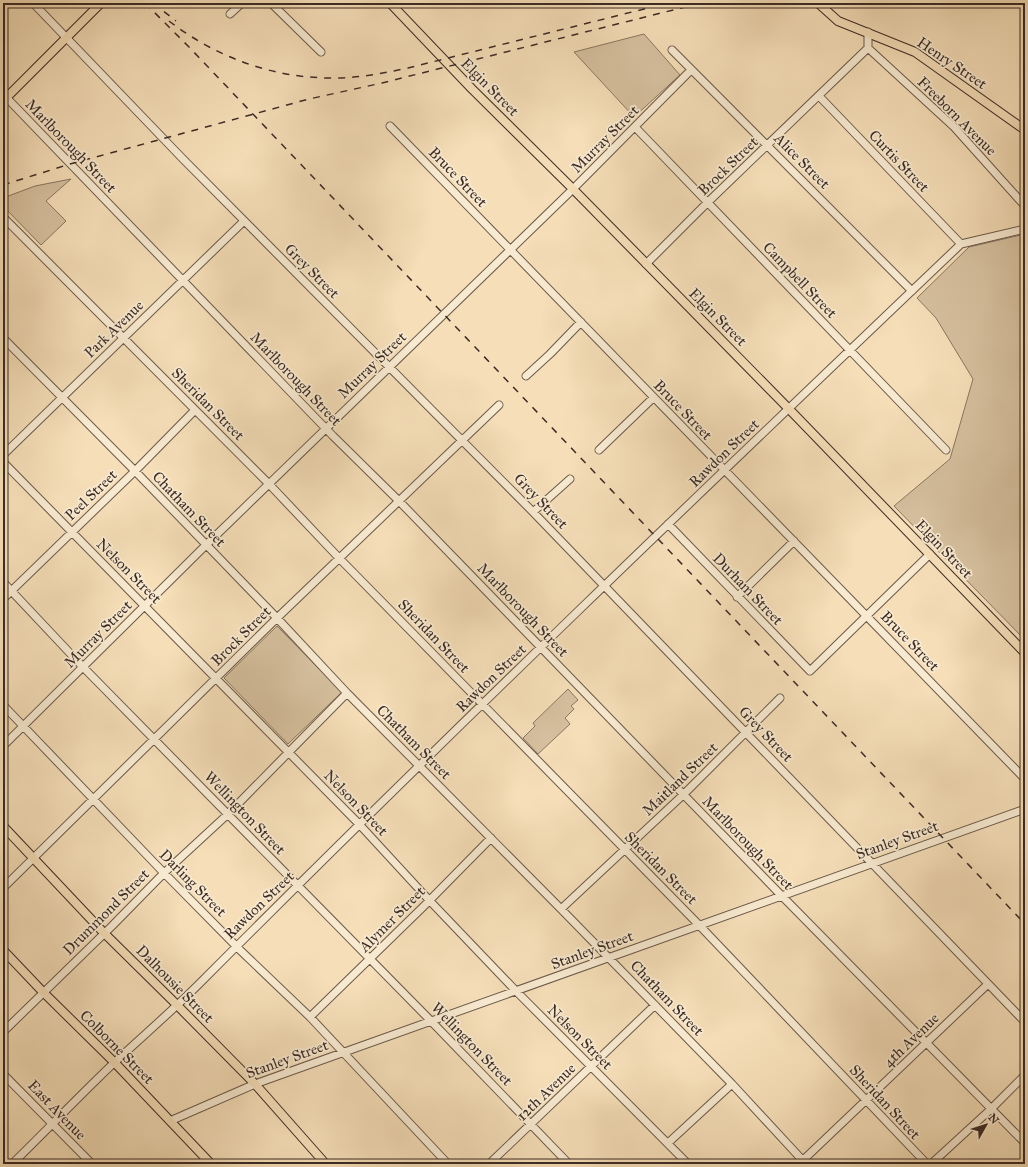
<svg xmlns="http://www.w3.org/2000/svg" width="1028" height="1167" viewBox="0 0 1028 1167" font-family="'IM FELL Great Primer',serif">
  <rect width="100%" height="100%" fill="#f5deb8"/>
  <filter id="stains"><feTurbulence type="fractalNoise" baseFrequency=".005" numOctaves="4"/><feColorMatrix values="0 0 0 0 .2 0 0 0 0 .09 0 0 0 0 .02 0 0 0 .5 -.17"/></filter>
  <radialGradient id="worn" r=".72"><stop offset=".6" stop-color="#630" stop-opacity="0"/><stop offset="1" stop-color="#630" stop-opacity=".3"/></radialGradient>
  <!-- green -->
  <path fill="#d6c09f" stroke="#897662" d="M 644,34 L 680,75 L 634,117 L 574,52 Z
    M 71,179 L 46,201 L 66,221 L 41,245 L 3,206 L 3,198 L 35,186 Z
    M 1025,234 L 1025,640 L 894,506 L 950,459 L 973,379 L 936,318 L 917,298 L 969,247 Z
    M 277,626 L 342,692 L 288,744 L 224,678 Z
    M 568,689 L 578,700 L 571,706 L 574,709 L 565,718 L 570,724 L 538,754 L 523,738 L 535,726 L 533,723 Z"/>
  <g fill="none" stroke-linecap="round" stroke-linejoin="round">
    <defs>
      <path id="minor" d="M 33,3 L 182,158 L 533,512 L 1025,1022
        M 271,3 L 321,52
        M 230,14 L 242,3
        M 868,48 L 954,127 L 1025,206
        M 672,50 L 912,291
        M 3,94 L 333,436 L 399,501 L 777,891 L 1025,1143
        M 819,96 L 961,244
        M 390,126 L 1025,779
        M 635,127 L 946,450
        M 3,217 L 269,484 L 340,559 L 700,926 L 927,1164
        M 646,264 L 708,202 L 868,48 L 868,32
        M 3,338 L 135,471 L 277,618 L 347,693 L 561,909 L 732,1084 L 806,1164
        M 526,376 L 550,354 L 581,322
        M 599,450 L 653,398
        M 3,455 L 244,221
        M 3,462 L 359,824 L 429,900 L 516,991 L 688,1164
        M 533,512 L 570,479
        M 668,524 L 810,671 L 930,554
        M 3,582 L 83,667 L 431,1021 L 569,1164
        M 737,597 L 794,541
        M 3,599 L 135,471 L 195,410
        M 3,705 L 164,873 L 241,951 L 310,1017 L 448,1164
        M 3,746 L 206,545 L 573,189 L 691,70
        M 3,888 L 277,618 L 499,405
        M 561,909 L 683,795 L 780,698
        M 310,1017 L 423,907 L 491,838
        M 3,1032 L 112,926 L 164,873 L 228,814 L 347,693
        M 3,1074 L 92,1164
        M 170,1121 L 255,1084 L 1025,809
        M 668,1143 L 732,1084
        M 12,1164 C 47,1130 81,1094 116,1061 C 144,1035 172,1011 199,984 C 449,733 705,488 961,244 L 1025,229
        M 489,1164 L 655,1005
        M 799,1164 L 988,984
        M 931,1164 L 991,1109 L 1025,1075"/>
      <path id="major" d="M 390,3 L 472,89 L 573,189 L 789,409 L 1025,653
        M 818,3 L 838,21 L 915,52 L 1025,130
        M 3,101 L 101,3
        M 3,826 L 104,933 L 171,999 L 255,1084 L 323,1161 L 324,1164
        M 3,950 L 43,992 L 115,1063 L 211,1164"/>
    </defs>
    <!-- minor casing -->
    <use href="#minor" stroke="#6a584a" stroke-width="9"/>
    <!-- major casing -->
    <use href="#major" stroke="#3c2b25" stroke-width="10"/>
    <!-- minor -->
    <use href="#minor" stroke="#f8ead1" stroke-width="7"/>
    <!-- major -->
    <use href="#major" stroke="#f5deb8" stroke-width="8"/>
    <!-- rail -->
    <path stroke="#3c2b25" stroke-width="1.5" stroke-dasharray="7 7" stroke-linecap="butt" d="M 145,3 L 189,47 L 1025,924
      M 153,3 L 176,21
      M 169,21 C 217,58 275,79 336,78 C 360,78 384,73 408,68 L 668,3
      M 3,185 L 70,164 L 309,99 L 382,83 L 701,3"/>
  </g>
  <g text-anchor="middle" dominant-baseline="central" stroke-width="3.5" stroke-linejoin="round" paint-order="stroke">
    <!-- street labels -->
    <g font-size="15" fill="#3c2b25" stroke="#f8ead1">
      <text transform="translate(952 63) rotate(34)">Henry Street</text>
      <text transform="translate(490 87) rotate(45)">Elgin Street</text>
      <text transform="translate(957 116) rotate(45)">Freeborn Avenue</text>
      <text transform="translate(605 139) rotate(-45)">Murray Street</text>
      <text transform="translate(71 146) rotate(46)">Marlborough Street</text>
      <text transform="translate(802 161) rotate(45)">Alice Street</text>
      <text transform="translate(899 161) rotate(46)">Curtis Street</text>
      <text transform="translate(728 166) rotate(-44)">Brock Street</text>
      <text transform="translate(458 177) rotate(46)">Bruce Street</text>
      <text transform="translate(312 271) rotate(45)">Grey Street</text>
      <text transform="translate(800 280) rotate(46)">Campbell Street</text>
      <text transform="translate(718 317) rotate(45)">Elgin Street</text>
      <text transform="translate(114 329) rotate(-44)">Park Avenue</text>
      <text transform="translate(372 365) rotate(-44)">Murray Street</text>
      <text transform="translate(296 379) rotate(46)">Marlborough Street</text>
      <text transform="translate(208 404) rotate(45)">Sheridan Street</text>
      <text transform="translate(683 410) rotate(46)">Bruce Street</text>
      <text transform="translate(724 453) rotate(-44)">Rawdon Street</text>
      <text transform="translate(91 495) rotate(-44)">Peel Street</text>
      <text transform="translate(541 501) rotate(46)">Grey Street</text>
      <text transform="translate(189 509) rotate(46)">Chatham Street</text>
      <text transform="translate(944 549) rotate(46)">Elgin Street</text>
      <text transform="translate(129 571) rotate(45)">Nelson Street</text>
      <text transform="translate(748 589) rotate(46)">Durham Street</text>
      <text transform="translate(523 610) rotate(46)">Marlborough Street</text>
      <text transform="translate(98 634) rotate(-45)">Murray Street</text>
      <text transform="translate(241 636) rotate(-45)">Brock Street</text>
      <text transform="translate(434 636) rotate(46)">Sheridan Street</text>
      <text transform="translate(910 641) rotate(46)">Bruce Street</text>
      <text transform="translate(491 678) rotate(-44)">Rawdon Street</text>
      <text transform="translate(766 734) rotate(46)">Grey Street</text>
      <text transform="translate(414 742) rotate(45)">Chatham Street</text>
      <text transform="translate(680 779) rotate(-44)">Maitland Street</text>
      <text transform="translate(356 803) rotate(46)">Nelson Street</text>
      <text transform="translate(245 813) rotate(46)">Wellington Street</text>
      <text transform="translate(897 840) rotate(-20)">Stanley Street</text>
      <text transform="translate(748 843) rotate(46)">Marlborough Street</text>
      <text transform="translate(661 868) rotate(45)">Sheridan Street</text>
      <text transform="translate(193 883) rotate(45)">Darling Street</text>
      <text transform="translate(259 905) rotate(-44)">Rawdon Street</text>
      <text transform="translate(106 912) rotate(-45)">Drummond Street</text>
      <text transform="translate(392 919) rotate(-45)">Alymer Street</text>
      <text transform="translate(592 950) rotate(-20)">Stanley Street</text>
      <text transform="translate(175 984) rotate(45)">Dalhousie Street</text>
      <text transform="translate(667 998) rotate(46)">Chatham Street</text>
      <text transform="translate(580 1037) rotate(45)">Nelson Street</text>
      <text transform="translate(911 1040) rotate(-44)">4th Avenue</text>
      <text transform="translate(472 1044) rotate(46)">Wellington Street</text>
      <text transform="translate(117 1047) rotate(45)">Colborne Street</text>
      <text transform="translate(287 1059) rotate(-20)">Stanley Street</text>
      <text transform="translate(546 1092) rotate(-44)">12th Avenue</text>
      <text transform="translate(885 1102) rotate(47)">Sheridan Street</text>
      <text transform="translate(57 1110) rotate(46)">East Avenue</text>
    </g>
  </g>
  <!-- margin -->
  <rect width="1028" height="1167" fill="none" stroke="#f5deb8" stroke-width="16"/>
  <rect x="4" y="4" width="1020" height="1159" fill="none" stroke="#3c2b25" stroke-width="2"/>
  <rect x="8" y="8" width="1012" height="1151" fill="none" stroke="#3c2b25"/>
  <!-- north arrow -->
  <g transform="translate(986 1125) rotate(51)" stroke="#f8ead1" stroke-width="3" paint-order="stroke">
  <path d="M0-3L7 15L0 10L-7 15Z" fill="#3c2b25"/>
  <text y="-6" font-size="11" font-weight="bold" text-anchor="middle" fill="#3c2b25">N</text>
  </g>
  <rect width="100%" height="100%" filter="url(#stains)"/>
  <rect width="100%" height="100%" fill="url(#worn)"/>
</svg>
